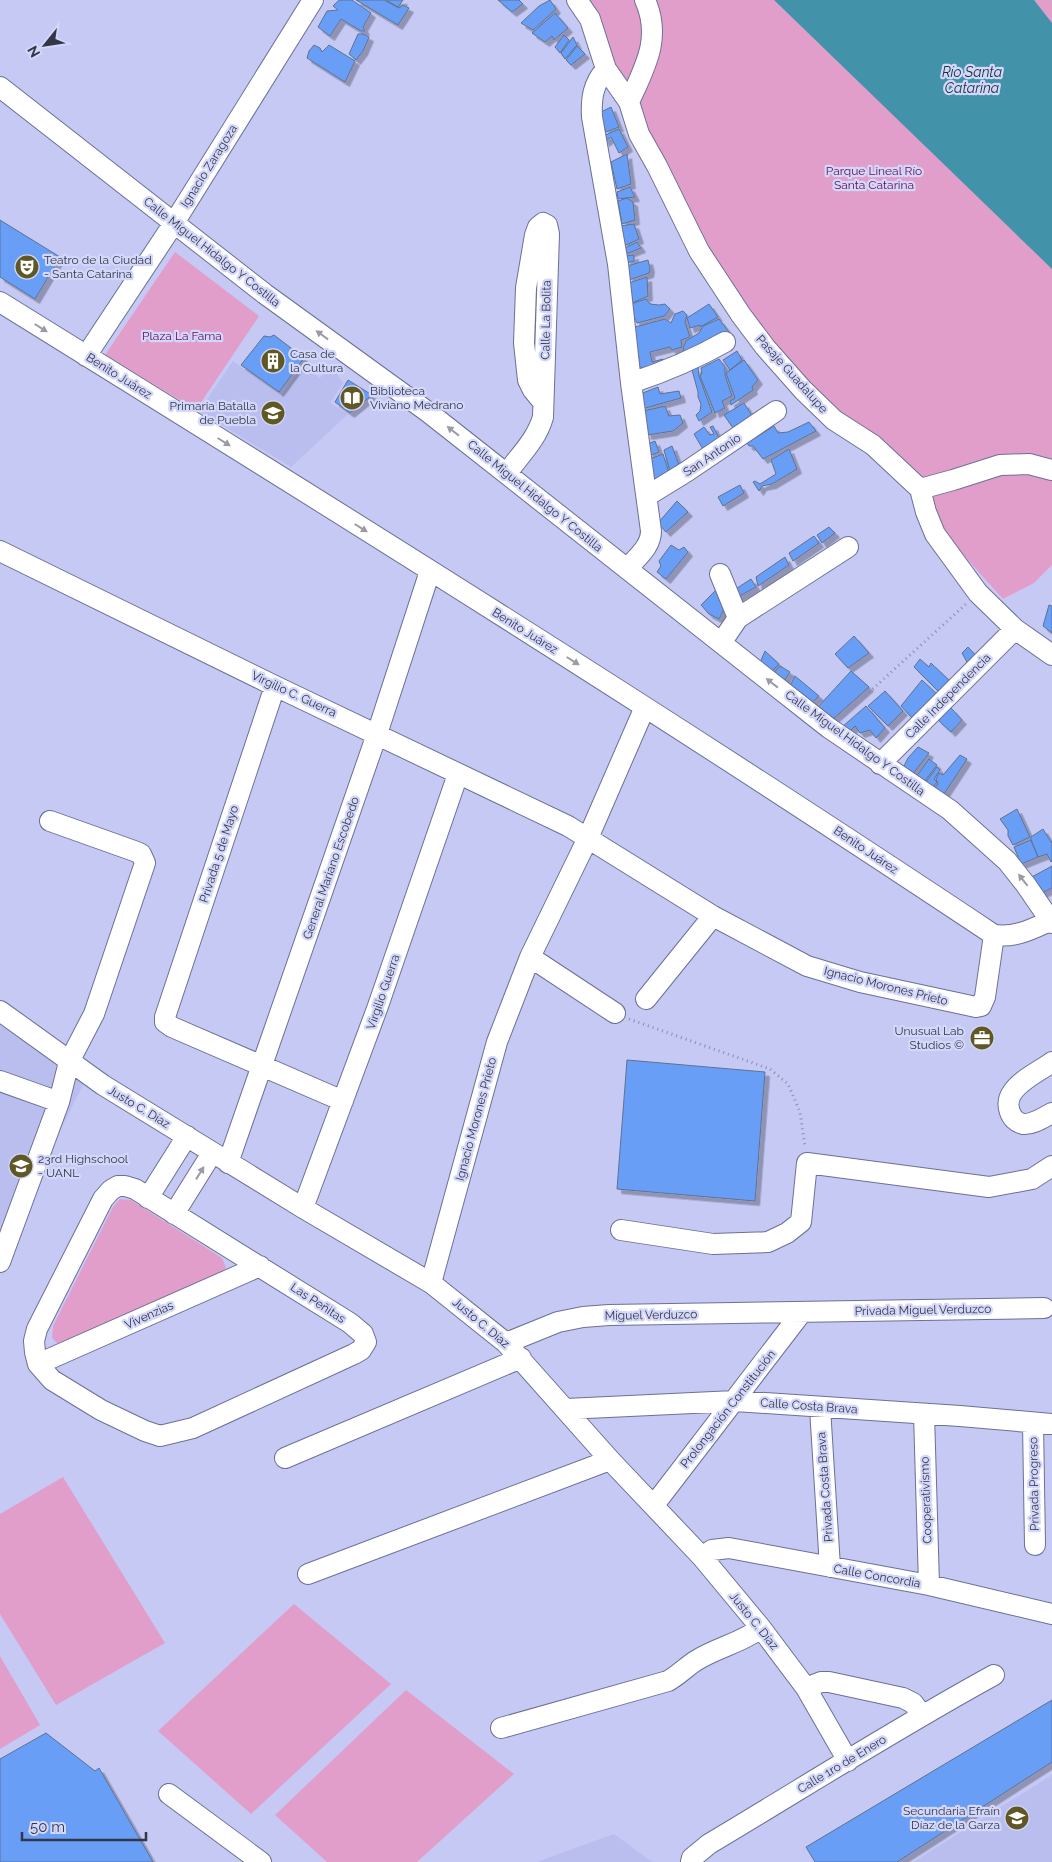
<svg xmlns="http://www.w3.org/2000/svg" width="1052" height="1862" viewBox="0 0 1052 1862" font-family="Raleway,sans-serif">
  <defs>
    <filter id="shadow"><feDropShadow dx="4.5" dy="4.5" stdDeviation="0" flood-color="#0004"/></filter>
  </defs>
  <rect width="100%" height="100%" fill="#c5c9f4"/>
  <!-- built -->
  <path fill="#b9beef" d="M 233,361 L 281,396 L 302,366 L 320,378 L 330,363 L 343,383 L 330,403 L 348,414 L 291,467 L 199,411 Z
    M 0,1025 L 84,1083 L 0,1250 Z
    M 1052,1775 L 1052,1862 L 913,1862 Z
    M 614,1834 L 652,1862 L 537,1862 Z"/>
  <!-- green -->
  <path fill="#e29ecb" d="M 587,0 L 1052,0 L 1052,565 L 1034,583 L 1003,599 L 950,540 L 920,480 L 836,412 L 760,327 L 707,252 L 623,90 Z
    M 175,252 L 259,316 L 196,410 L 105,355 Z
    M 120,1199 L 131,1200 L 222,1258 L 226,1268 L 219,1275 L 67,1343 L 57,1343 L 52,1338 L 53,1326 L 113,1207 Z
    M 63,1477 L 165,1643 L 56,1705 L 0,1614 L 0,1514 Z
    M 294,1604 L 391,1684 L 251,1814 L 158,1731 Z
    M 0,1656 L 40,1725 L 0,1749 Z
    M 406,1690 L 514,1774 L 417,1862 L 327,1862 L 275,1815 Z"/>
  <!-- water -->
  <path fill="#4293aa" d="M 774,0 L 1034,0 L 1052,23 L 1052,269 Z"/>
  <!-- building -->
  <path fill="#689ef6" stroke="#5d7294" filter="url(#shadow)" d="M 339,0 L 352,0 L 371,13 L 363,27 L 365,31 L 361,31 L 341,19 L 330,36 L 318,27 L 327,11 L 338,10 L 333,6 Z
    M 356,0 L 384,0 L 399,8 L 403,5 L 409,8 L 398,25 Z
    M 386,0 L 403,0 L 398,7 Z
    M 498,0 L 519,0 L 523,4 L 512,12 Z
    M 550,0 L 556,9 L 533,30 L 521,23 L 539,6 Z
    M 555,13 L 568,28 L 554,40 L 552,36 L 545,42 L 532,33 Z
    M 358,34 L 363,34 L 369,37 L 363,51 L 356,60 L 349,54 Z
    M 564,35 L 569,40 L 560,53 L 555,47 Z
    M 573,37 L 577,45 L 565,59 L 561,53 Z
    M 314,45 L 320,48 L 322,52 L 329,45 L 355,61 L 345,82 L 307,58 L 309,51 Z
    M 577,46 L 585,54 L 571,65 L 566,60 Z
    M 611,107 L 619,127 L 606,132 L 599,113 Z
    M 619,129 L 628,147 L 619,153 L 611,137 L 605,142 L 603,136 Z
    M 627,154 L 631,184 L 617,189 L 611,162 Z
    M 630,187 L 635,197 L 618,199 L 617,192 Z
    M 627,198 L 633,202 L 635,220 L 622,224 L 618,201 Z
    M 0,220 L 60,257 L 35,299 L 0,277 Z
    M 634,224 L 639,239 L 624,246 L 620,226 Z
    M 637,242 L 641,248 L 626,254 L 623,249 Z
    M 634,255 L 634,261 L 627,263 L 626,256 Z
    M 648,260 L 650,268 L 649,273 L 629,280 L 627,266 Z
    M 647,277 L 648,296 L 632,303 L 629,283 Z
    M 646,299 L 650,304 L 659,305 L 665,304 L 670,309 L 664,316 L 637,323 L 632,313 L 631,304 Z
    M 709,304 L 718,317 L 700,327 L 700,325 L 690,328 L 687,318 Z
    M 683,311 L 687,315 L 685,322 L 690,337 L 681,340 L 682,347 L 672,350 L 670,347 L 650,352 L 652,362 L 663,359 L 666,367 L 643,375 L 641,367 L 638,366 L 639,356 L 635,355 L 635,327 L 665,319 L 671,323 L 675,314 Z
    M 719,319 L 729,332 L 687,360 L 683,348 L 686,341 L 699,333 L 703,326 Z
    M 274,335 L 304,358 L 279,392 L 241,365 L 264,336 L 270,337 Z
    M 737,351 L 742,360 L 730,370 L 723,360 Z
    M 719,359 L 725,367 L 725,375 L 732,396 L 722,401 L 725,408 L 715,413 L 700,376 L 702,373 L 701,368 Z
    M 744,360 L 758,380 L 752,387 L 753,390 L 731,405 L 730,401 L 735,398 L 726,373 Z
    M 698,367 L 699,376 L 712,412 L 699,421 L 696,415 L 700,411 L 701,404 L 698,397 L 698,392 L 692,370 Z
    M 348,380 L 372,395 L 350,413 L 335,402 Z
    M 658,387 L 660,394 L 679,391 L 681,398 L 642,409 L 640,394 Z
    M 744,403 L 754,419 L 735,431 L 724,415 Z
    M 665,406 L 669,416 L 680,415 L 683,423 L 673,431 L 647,435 L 644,411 Z
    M 809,422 L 816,431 L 763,459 L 753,446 L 749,446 L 747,443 L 774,426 L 778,433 L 788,432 Z
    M 713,426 L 721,442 L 704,451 L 694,434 L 704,427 L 710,435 L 714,434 L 710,427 Z
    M 655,441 L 659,452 L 649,456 L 648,444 Z
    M 672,446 L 681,470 L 671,475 L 664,450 Z
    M 789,449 L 797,469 L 772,484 L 762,486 L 759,491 L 753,482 L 755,481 L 760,484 L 776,474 L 771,460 Z
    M 663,454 L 670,476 L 651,485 L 647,460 Z
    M 740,485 L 744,493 L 723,506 L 718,497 Z
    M 677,501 L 688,512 L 666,532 L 658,523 Z
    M 829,527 L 835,533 L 822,543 L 817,535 Z
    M 814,536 L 819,543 L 793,561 L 789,553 Z
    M 671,545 L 679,550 L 684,547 L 688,552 L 666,579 L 657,572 L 661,566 L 659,561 Z
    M 785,557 L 789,565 L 758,586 L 756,577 Z
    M 751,579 L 756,587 L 736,598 L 731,592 Z
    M 717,589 L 725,607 L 719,619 L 709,614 L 701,605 Z
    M 1049,605 L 1052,606 L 1052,633 L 1043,626 Z
    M 854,636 L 869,653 L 848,668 L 835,654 Z
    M 968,647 L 977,657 L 968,664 L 962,653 Z
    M 765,651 L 779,664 L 769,674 L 758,667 Z
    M 920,659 L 929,667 L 931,663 L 954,685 L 941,694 L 914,667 Z
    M 780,666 L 790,672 L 782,684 L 771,676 Z
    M 851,671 L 869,687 L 832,720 L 817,708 Z
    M 795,676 L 819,696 L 807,707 L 788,690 Z
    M 922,680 L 939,696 L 913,719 L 901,706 Z
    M 885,691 L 903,711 L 888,726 L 868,706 Z
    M 866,706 L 885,728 L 876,738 L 870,730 L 860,733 L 855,726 L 847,734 L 841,728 Z
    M 951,708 L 962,720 L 951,732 L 937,719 Z
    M 918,747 L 929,753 L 913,774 L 903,768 L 908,758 Z
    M 960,755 L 967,759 L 942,797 L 933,790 L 938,784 L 936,779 L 939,773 L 943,775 Z
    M 929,759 L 937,765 L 924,782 L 916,777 Z
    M 937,767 L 940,770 L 934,779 L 937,782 L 932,788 L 925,783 Z
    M 1017,809 L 1030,837 L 1013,845 L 1008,836 L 1008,830 L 1000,819 Z
    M 1043,829 L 1051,842 L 1052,841 L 1052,861 L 1051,862 L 1047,854 L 1038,857 L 1031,840 L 1031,837 Z
    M 1031,840 L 1038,857 L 1021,864 L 1014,847 Z
    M 1052,866 L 1052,888 L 1040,894 L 1030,878 Z
    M 627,1060 L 765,1072 L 755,1201 L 617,1189 Z
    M 1052,1700 L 1052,1762 L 897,1862 L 815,1862 L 806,1847 Z
    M 46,1733 L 95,1771 L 99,1768 L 153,1862 L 0,1862 L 0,1759 Z"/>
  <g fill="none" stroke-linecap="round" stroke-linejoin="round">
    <defs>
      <path id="minor" d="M 577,0 L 590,19 L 606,69 L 629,102 L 639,134 L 657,166 L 699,251 L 741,315 L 765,347 L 803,390 L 834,420 L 873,445 L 920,489 L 926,512 L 935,534 L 978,593 L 1015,629 L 1052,655
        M 606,69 C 593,84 591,98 592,117 L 618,264 L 631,383 L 651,531 C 651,547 637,557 627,569
        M 0,87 L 265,294 L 428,412 L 829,728 L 950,810 L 1007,861 L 1026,885 L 1052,923
        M 629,102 C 645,67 662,38 645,0
        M 0,302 C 334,509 667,717 994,935 C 1016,938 1032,929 1052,920
        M 86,356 L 174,223 L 313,0
        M 631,383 C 664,372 695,359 725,342
        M 507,473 C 520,455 537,439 543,417 L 549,234 L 547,225 L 543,223 L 538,227 L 535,235 L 526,288 L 524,343 L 528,380 L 533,390 L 542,401
        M 920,489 L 953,480 L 1000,465 L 1029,464 L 1052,470
        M 647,496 L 686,472 L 776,411
        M 0,551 L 275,686 L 568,826 L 713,916 L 807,966 L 860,982 L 976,1007 L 981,1006 L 985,997 L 994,935
        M 720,574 L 738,618
        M 721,643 L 738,618 L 848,547
        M 275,686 L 165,1017 L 165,1022 L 172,1027 L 343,1101
        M 880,764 L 1015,629
        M 530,957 L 615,1013
        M 646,999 L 713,916
        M 0,1011 L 103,1085 L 303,1208 L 431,1283 L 506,1343 L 610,1460 L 702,1557 L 761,1628 L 806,1688 L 848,1761
        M 1052,1062 C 1040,1071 1020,1080 1012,1093 C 1005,1103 1009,1121 1023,1124 C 1033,1125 1044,1117 1052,1113
        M 0,1081 L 59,1102
        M 228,1163 L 377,734 L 430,571
        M 118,1186 L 125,1186 L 135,1189 L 350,1323 L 363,1334 L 366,1342 L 361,1350 L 354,1354 L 193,1428 L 160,1436 L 145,1431 L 101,1410 L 52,1380 L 38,1364 L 35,1352 L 34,1341 L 37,1329 L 103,1199 L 111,1190 Z
        M 148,1198 L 187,1136
        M 303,1208 L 378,1006 L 458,774
        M 174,1214 L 212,1153
        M 621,1230 L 713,1244 L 768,1242 L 787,1233 L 801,1222 L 807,1163 L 989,1187 L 1032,1179 L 1052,1166
        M 0,1262 L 59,1102 L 69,1062 L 94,1014 L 145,863 L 141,854 L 137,852 L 50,821
        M 431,1283 L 497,1042 L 530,957 L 588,838 L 645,707
        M 506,1343 L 558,1322 L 583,1317 L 609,1315 L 1044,1308
        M 38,1364 L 260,1266
        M 820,1408 L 830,1567
        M 566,1409 L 735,1401 L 960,1416 L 1052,1424
        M 924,1414 L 929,1585
        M 1033,1423 L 1035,1545
        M 285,1458 L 521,1358
        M 654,1505 L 802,1312
        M 702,1557 L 712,1550 L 729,1548 L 929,1585 L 1052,1614
        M 308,1574 L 610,1460
        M 806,1688 L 821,1682 L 829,1682 L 903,1698 L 913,1703 L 922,1715
        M 501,1728 L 668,1681 C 679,1675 687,1666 697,1660 C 718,1647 741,1643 761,1628
        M 169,1794 L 261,1862
        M 691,1862 L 692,1858 L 709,1844 C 803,1788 897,1728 994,1675"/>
    </defs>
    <!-- minor casing -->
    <use href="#minor" stroke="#6c7096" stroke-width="22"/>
    <!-- path -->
    <path stroke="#8b8eae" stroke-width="3" stroke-dasharray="1 4" stroke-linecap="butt" d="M 843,716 L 966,604
      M 629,1019 L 770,1069 L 788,1084 L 800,1112 L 805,1147"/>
    <!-- minor -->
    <use href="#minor" stroke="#fff" stroke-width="20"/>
  </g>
  <!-- one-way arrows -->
  <defs><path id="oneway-solid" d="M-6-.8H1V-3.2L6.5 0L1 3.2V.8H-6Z" transform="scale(1.25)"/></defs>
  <g fill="#9a9ba4">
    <use href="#oneway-solid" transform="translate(41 328) rotate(32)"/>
    <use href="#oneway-solid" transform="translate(322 335) rotate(-144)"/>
    <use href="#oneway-solid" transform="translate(453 431) rotate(-142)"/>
    <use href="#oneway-solid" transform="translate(224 442) rotate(32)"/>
    <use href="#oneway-solid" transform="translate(361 528) rotate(32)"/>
    <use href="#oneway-solid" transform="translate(573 661) rotate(32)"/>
    <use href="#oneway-solid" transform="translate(772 683) rotate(-142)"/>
    <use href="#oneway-solid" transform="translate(1023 880) rotate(-128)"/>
    <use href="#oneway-solid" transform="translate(200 1173) rotate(-58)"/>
  </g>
  <!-- icons -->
  <defs>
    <symbol id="theatre-disc" viewBox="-11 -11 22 22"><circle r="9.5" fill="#605824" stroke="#d3d7f9"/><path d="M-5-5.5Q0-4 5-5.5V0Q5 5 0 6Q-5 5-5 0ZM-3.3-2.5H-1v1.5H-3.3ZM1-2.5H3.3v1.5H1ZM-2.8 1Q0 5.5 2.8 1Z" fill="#fff"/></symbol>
    <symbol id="building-disc" viewBox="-11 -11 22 22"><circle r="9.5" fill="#605824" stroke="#d3d7f9"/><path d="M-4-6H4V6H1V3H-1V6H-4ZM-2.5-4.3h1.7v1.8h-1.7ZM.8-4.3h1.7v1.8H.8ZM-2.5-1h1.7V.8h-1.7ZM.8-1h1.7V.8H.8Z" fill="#fff"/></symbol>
    <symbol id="library-disc" viewBox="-11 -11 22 22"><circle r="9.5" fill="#605824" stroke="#d3d7f9"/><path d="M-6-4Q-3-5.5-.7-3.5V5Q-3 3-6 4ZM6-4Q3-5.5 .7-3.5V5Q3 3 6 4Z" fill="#fff"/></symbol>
    <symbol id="school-disc" viewBox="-11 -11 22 22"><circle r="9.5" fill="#605824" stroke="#d3d7f9"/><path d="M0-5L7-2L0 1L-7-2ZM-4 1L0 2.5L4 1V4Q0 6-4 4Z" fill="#fff"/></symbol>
    <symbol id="office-disc" viewBox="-11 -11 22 22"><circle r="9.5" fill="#605824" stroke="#d3d7f9"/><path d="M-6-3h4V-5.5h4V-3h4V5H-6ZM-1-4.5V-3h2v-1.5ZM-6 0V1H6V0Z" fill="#fff"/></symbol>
  </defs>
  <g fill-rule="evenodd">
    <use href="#theatre-disc" x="13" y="253" width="28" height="28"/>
    <use href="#building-disc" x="259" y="347" width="28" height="28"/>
    <use href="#library-disc" x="338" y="384" width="28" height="28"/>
    <use href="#school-disc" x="259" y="399" width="28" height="28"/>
    <use href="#office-disc" x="968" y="1024" width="28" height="28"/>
    <use href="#school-disc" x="7" y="1152" width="28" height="28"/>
    <use href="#school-disc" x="1003" y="1804" width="28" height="28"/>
  </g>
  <g text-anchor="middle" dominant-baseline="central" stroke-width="4.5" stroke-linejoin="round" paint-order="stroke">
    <!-- street labels -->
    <g font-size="12" fill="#353748" stroke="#d3d7f9">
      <text transform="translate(209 166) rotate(-58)">Ignacio Zaragoza</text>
      <text transform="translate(212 252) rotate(38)">Calle Miguel Hidalgo Y Costilla</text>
      <text transform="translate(546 320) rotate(-89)">Calle La Bolita</text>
      <text transform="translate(792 374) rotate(48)">Pasaje Guadalupe</text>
      <text transform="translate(119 376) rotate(32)">Benito Juárez</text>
      <text transform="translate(712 455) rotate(-34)">San Antonio</text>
      <text transform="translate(535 496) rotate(39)">Calle Miguel Hidalgo Y Costilla</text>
      <text transform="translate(525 631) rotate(32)">Benito Juárez</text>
      <text transform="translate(294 694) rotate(25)">Virgilio C. Guerra</text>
      <text transform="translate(948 696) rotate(-45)">Calle Independencia</text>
      <text transform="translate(855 743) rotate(36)">Calle Miguel Hidalgo Y Costilla</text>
      <text transform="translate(866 850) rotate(34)">Benito Juárez</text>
      <text transform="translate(219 854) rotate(-72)">Privada 5 de Mayo</text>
      <text transform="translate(331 868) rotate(-71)">General Mariano Escobedo</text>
      <text transform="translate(886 986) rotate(14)">Ignacio Morones Prieto</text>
      <text transform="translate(383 992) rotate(-71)">Virgilio Guerra</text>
      <text transform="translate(139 1107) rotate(31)">Justo C. Díaz</text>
      <text transform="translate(476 1119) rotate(-75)">Ignacio Morones Prieto</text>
      <text transform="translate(318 1303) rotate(33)">Las Peñitas</text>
      <text transform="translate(923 1310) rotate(-1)">Privada Miguel Verduzco</text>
      <text transform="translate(149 1315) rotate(-24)">Vivenzias</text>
      <text transform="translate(651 1315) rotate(-1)">Miguel Verduzco</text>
      <text transform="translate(481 1323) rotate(40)">Justo C. Díaz</text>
      <text transform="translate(809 1406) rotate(4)">Calle Costa Brava</text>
      <text transform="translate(728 1409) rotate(-52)">Prolongación Constitución</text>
      <text transform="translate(1034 1484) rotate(-91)">Privada Progreso</text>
      <text transform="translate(825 1487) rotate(-94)">Privada Costa Brava</text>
      <text transform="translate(926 1500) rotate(-92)">Cooperativismo</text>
      <text transform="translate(877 1576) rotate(10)">Calle Concordia</text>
      <text transform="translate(754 1621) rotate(51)">Justo C. Díaz</text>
      <text transform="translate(842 1764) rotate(-31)">Calle 1ro de Enero</text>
    </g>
    <!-- park labels -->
    <g font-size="12" fill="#650d50" stroke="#d3d7f9">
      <text x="874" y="171">Parque Lineal Río<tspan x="874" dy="14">Santa Catarina</tspan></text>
      <text x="182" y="336">Plaza La Fama</text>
    </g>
    <!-- poi labels -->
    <g font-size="12" fill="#353748" stroke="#d3d7f9" text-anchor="start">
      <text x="44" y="260">Teatro de la Ciudad<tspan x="44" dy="14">- Santa Catarina</tspan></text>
      <text x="290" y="354">Casa de<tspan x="290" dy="14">la Cultura</tspan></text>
      <text x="370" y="391">Biblioteca<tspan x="370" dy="14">Viviano Medrano</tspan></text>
      <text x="256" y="406" text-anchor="end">Primaria Batalla<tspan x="256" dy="14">de Puebla</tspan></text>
      <text x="964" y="1031" text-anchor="end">Unusual Lab<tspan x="964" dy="14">Studios ©</tspan></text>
      <text x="38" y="1159">23rd Highschool<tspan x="38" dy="14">- UANL</tspan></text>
      <text x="1000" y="1811" text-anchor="end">Secundaria Efraín<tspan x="1000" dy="14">Díaz de la Garza</tspan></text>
    </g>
    <!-- water labels -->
    <g font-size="14" font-style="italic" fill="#173138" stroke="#d3d7f9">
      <text x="972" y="72">Río Santa<tspan x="972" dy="16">Catarina</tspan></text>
    </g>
  </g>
  <!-- north arrow -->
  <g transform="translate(45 45) rotate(240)" stroke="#d3d7f9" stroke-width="4" paint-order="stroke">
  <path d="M0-4L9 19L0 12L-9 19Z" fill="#353748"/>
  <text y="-8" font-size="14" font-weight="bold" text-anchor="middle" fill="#353748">N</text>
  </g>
  <!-- scale -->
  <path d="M22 1832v8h124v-8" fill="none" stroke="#353748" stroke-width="2.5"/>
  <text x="30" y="1832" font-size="15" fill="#353748" stroke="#d3d7f9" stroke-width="4" paint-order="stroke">50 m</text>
</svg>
